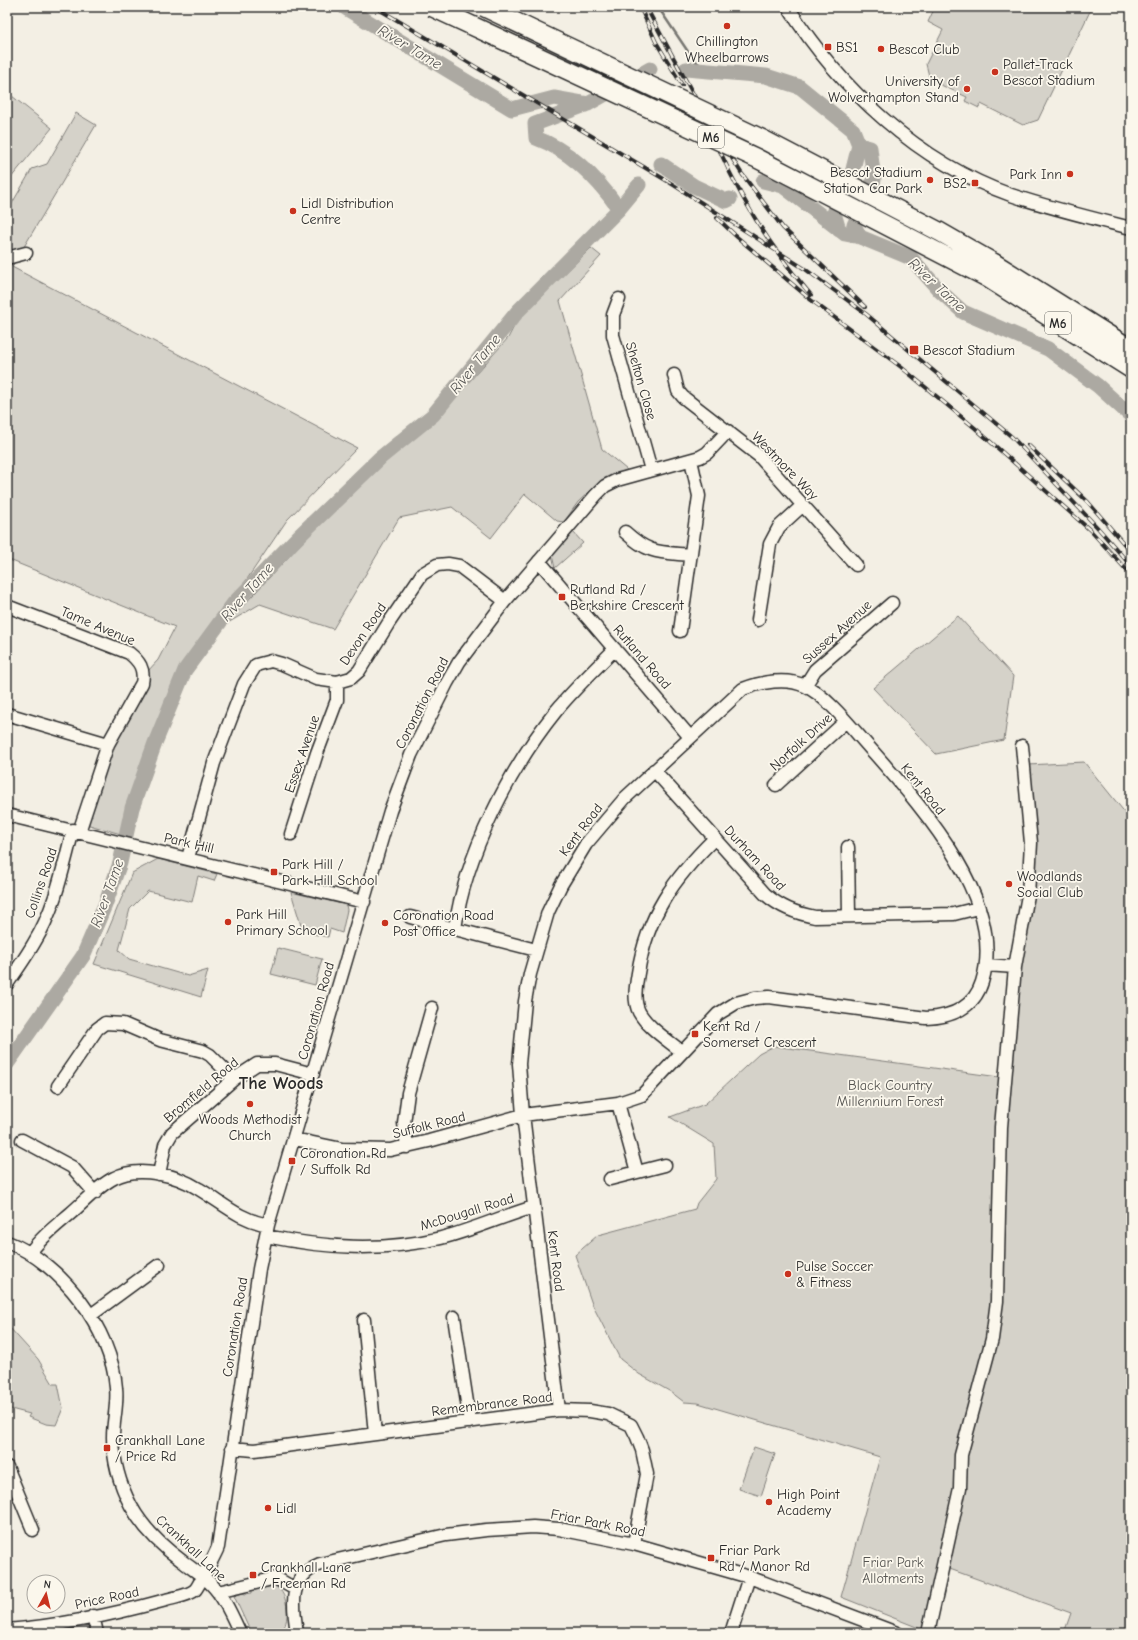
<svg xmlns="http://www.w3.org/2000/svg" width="1138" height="1640" viewBox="0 0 1138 1640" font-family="'Comic Neue',sans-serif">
  <rect width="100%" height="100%" fill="#f3efe4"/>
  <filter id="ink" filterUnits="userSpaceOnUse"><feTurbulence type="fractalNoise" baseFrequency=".025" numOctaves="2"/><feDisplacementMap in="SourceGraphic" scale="8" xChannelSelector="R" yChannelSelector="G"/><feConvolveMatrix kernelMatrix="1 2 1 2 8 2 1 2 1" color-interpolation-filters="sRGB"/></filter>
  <g filter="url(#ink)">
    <!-- green -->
    <path fill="#d5d2c9" stroke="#807e7a" d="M 935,7 L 1092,7 L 1038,120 L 1023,125 L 981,104 L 979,108 L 965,101 L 967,97 L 930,80 L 926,64 L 943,30 L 928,22 Z
      M 7,92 L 52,128 L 10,179 L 7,177 Z
      M 76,113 L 96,125 L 12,267 L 357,448 L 287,520 L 237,594 L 194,652 L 161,719 L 125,814 L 121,834 L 86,824 L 114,742 L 147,672 L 158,660 L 175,627 L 7,559 L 7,212 L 32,169 L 47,164 Z
      M 591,248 L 601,256 L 560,301 L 602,449 L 627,470 L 603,479 L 578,502 L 564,522 L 557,521 L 525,494 L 491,538 L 452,507 L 399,518 L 333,629 L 260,604 L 226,624 L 337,505 L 444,410 L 508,338 L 518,319 Z
      M 573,532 L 583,543 L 555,568 L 552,555 Z
      M 958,616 L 1013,676 L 1004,740 L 936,754 L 873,688 Z
      M 1084,762 L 1131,820 L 1131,1633 L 1064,1633 L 1071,1613 L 947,1568 L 965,1455 L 994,1340 L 1009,1073 L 1019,967 L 1033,886 L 1028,765 Z
      M 158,859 L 217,874 L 214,881 L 198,876 L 192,902 L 148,891 L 130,909 L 119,950 L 129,959 L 188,976 L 208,970 L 201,997 L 94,964 L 132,873 Z
      M 291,892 L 346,905 L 347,910 L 342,933 L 330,929 L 328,937 L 303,932 Z
      M 278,948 L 322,959 L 315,985 L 271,974 Z
      M 774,1046 L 999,1077 L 995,1302 L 924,1630 L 841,1597 L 880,1457 L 698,1403 L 684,1402 L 671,1392 L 639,1374 L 620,1359 L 592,1304 L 575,1255 L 598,1235 L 695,1209 L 697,1203 L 716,1179 L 714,1144 L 670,1117 L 705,1104 L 759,1054 Z
      M 9,1327 L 38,1359 L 53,1384 L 58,1384 L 63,1408 L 56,1425 L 46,1424 L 28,1417 L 30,1414 L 7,1408 L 7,1330 Z
      M 754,1447 L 775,1454 L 761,1496 L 739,1489 Z
      M 273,1586 C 288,1588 291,1621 282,1630 C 276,1636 259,1633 251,1633 L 234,1596 L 243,1593 L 245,1594 L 252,1593 L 252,1590 Z"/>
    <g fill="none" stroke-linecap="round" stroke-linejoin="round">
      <!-- stream -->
      <path stroke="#787772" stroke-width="2.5" d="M 658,7 L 693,59 L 708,71"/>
      <!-- river -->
      <path stroke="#aca9a2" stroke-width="15" d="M 344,7 L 512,109 L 554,98 L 588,104
        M 686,69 L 766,76 L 800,87 L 853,130 L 859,145 L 870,148 L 874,180 L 854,225 L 860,237
        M 661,164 L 694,186 L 726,201 L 730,199
        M 763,181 L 783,186 L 845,234 L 860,237 L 911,258 L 940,291 L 963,312 L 1048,349 L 1098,386 L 1131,416
        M 619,209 C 598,179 571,151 536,138 L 535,124 L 588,104 L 650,69
        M 839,230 L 834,213 L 852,173 L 859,145
        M 7,1064 L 83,956 L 105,905 L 120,863 L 132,808 L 155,743 L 185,670 L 234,603 L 298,537 L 380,458 L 433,415 L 518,311 L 619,209 L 639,185"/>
      <defs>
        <path id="minor" d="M 788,7 C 840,89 918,162 1011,195 C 1050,208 1091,218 1131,228
          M 7,258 L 26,253
          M 619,299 L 613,315 L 613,335 L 651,470
          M 674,375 L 678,391 L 683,397 L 759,456 L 856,565
          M 625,532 C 650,555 660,552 691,555
          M 539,561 L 690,737
          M 7,606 L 129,653 C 139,661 145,669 142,683 L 108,744 L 79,832
          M 758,620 L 770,544 L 779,527 L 803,505
          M 680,631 L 699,496 L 691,460
          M 805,686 L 815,670 L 892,603
          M 7,714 L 108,744
          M 654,770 L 765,894 C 780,907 795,913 815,917 L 954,914 L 978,908
          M 776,785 L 846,721
          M 7,815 L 364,902
          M 291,834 L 317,753 L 337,700 L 337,682
          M 848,847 L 849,916
          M 188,858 L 214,763 L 244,684 L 256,665 L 271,661 L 282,664 L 316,679 L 337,682 L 351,678 L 359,671 L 388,624 L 422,574 L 437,565 L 448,564 L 459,566 L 505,601
          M 410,917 L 455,929
          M 536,950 L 455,929 C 465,855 510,768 556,711 C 574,689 595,669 615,649
          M 986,965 L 1015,967 L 1028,895 L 1031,843 L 1022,746
          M 7,984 C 16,971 26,957 34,943 C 55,909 63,868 73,830
          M 682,1052 C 668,1040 648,1028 639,1012 C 633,1000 636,985 638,973 C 647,915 674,878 715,838
          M 58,1086 L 97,1029 L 105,1023 L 123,1024 L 160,1040 L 203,1051 L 210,1055 L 234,1079
          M 618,1103 L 637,1172
          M 294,1139 L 342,1149 L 390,1150 L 429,1141 L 523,1115 L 618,1103 L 642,1095 L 718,1014 L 736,1003 L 755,998 L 769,997 L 926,1018 C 951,1017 974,1008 982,982 C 1008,900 918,803 868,746 C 852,728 826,695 805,686 C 786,677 761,682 743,689 L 625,798 L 586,844 L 561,885 L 548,912 L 530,974 L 525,1001 L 519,1064 L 523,1115 L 559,1410
          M 22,1140 L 72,1167 L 95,1193
          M 407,1147 L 404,1123 L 408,1093 L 432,1008
          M 159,1174 L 165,1145 L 172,1133 L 234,1079 L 257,1064 L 275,1064 L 313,1074
          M 610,1179 L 665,1165
          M 266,1236 C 325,1248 382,1252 441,1238 C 473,1230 503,1216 534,1207
          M 7,1242 C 61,1262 112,1330 116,1388 C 118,1404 113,1420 113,1437 C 113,1461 120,1485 131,1506 C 143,1528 163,1547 182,1561 C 192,1569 203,1575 211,1584 C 224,1597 232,1616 240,1633
          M 30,1253 C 41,1237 57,1225 71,1213 C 85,1201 98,1186 114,1178 C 138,1165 177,1175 199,1189 C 224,1204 238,1219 268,1225
          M 91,1315 L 159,1265
          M 454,1317 L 470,1422
          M 364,1320 L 375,1434
          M 232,1448 L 254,1450 L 559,1410 L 590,1411 L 608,1414 L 631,1425 L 637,1437 L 642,1450 L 647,1474 L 634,1544
          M 7,1467 L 33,1530
          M 218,1592 L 276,1578 L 295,1589
          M 93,1616 L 97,1633
          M 7,1630 C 60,1626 115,1614 166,1600 C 175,1597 188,1596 195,1590 C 198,1587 216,1553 218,1547 L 259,1269 L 268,1225 L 390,811 L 411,755 L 447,683 L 459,662 L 505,601 L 596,495 L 605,486 L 617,480 L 700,457 L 707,453 L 728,431
          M 297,1632 C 292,1603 289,1577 320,1564 L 446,1535 L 486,1530 L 533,1527 L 559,1529 L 634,1544 L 749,1577 L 897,1633
          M 731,1633 L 749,1577
          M 928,1633 L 960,1488 L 961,1455 L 992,1339 L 997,1301 L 1001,1127 L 1015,967"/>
        <path id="highway" d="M 994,263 L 1131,349
          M 986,277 L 1131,369"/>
      </defs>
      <!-- minor casing -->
      <use href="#minor" stroke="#2b2b2b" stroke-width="15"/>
      <!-- highway casing -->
      <use href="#highway" stroke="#2b2b2b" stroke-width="21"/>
      <!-- minor -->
      <use href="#minor" stroke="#fbf7ec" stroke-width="12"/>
      <!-- highway -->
      <use href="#highway" stroke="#fbf7ec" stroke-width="18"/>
      <defs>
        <path id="rail" d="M 375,7 L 669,182 L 805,269 L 866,314 L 1012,437 L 1098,528 L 1131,566
          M 640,7 L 656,42 L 682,85
          M 646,7 L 704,114 L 742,174 L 783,228 L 865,307
          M 719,149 C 742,202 774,252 811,295
          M 717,218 L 737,237 L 811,300 L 901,367 L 975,428 L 1090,530 L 1131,575
          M 1028,445 L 1088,502 L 1131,552"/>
      </defs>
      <!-- rail casing -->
      <use href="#rail" stroke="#2b2b2b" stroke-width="4"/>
      <!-- rail -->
      <use href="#rail" stroke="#fbf7ec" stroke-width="2.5" stroke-dasharray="8" stroke-linecap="butt"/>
      <defs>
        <path id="highway-bridge" d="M 432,7 L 756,158 L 986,277
          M 484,7 L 764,140 L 940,232 L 994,263"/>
      </defs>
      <!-- highway-bridge casing -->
      <use href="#highway-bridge" stroke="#2b2b2b" stroke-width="21" stroke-linecap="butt"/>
      <!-- highway-bridge -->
      <use href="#highway-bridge" stroke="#fbf7ec" stroke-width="18"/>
    </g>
  </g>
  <!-- markers -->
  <g fill="#c8321e" stroke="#fbf7ec" stroke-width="1.5">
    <circle cx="727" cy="26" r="4"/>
    <rect x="824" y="43" width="8" height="8" rx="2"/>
    <circle cx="881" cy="49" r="4"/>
    <circle cx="995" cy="72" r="4"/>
    <circle cx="967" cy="89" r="4"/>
    <circle cx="1070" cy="174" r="4"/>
    <circle cx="930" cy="180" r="4"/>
    <rect x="971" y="179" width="8" height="8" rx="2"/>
    <circle cx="293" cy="211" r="4"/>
    <rect x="909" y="345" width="10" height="10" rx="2"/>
    <rect x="558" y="593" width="8" height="8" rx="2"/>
    <rect x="270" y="868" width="8" height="8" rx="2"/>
    <circle cx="1009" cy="884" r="4"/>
    <circle cx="228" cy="922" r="4"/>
    <circle cx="385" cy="923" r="4"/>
    <rect x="691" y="1030" width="8" height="8" rx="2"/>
    <circle cx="250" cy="1104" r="4"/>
    <rect x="288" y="1157" width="8" height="8" rx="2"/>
    <circle cx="788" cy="1274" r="4"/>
    <rect x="103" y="1444" width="8" height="8" rx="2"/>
    <circle cx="769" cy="1502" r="4"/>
    <circle cx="268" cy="1508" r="4"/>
    <rect x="707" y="1554" width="8" height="8" rx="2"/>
    <rect x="249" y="1571" width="8" height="8" rx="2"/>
  </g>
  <g text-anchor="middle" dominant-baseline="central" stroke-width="3.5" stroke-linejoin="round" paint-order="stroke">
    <!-- shield labels -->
    <g fill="#fbf7ec" stroke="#696865" stroke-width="1">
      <rect x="698" y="126" width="26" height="22" rx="3"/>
      <rect x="1045" y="312" width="26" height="22" rx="3"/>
    </g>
    <g font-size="13" font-weight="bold" fill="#2b2b2b">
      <text x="711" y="137">M6</text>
      <text x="1058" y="323">M6</text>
    </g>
    <!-- poi labels -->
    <g font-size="14" fill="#2b2b2b" stroke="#fbf7ec" text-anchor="start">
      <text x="727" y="41" text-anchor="middle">Chillington<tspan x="727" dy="16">Wheelbarrows</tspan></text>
      <text x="836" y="47">BS1</text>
      <text x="889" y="49">Bescot Club</text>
      <text x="1003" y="64">Pallet-Track<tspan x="1003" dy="16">Bescot Stadium</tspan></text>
      <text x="959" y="81" text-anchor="end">University of<tspan x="959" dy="16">Wolverhampton Stand</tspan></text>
      <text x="922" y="172" text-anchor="end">Bescot Stadium<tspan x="922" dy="16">Station Car Park</tspan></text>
      <text x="1062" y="174" text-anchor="end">Park Inn</text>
      <text x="967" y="183" text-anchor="end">BS2</text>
      <text x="301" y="203">Lidl Distribution<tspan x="301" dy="16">Centre</tspan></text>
      <text x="923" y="350">Bescot Stadium</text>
      <text x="570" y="589">Rutland Rd /<tspan x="570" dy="16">Berkshire Crescent</tspan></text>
      <text x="282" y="864">Park Hill /<tspan x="282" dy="16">Park Hill School</tspan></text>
      <text x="1017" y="876">Woodlands<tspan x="1017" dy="16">Social Club</tspan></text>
      <text x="236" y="914">Park Hill<tspan x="236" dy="16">Primary School</tspan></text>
      <text x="393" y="915">Coronation Road<tspan x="393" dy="16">Post Office</tspan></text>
      <text x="703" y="1026">Kent Rd /<tspan x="703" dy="16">Somerset Crescent</tspan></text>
      <text x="250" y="1119" text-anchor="middle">Woods Methodist<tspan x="250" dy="16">Church</tspan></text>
      <text x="300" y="1153">Coronation Rd<tspan x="300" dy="16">/ Suffolk Rd</tspan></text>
      <text x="796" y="1266">Pulse Soccer<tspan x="796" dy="16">&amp; Fitness</tspan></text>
      <text x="115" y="1440">Crankhall Lane<tspan x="115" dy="16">/ Price Rd</tspan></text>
      <text x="777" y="1494">High Point<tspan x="777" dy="16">Academy</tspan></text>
      <text x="276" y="1508">Lidl</text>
      <text x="719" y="1550">Friar Park<tspan x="719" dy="16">Rd / Manor Rd</tspan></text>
      <text x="261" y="1567">Crankhall Lane<tspan x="261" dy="16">/ Freeman Rd</tspan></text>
    </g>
    <!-- street labels -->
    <g font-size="14" fill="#2b2b2b" stroke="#fbf7ec">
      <text transform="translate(641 381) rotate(74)">Shelton Close</text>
      <text transform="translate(785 466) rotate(46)">Westmore Way</text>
      <text transform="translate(98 626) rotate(23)">Tame Avenue</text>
      <text transform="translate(837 632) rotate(-42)">Sussex Avenue</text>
      <text transform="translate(363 634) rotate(-56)">Devon Road</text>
      <text transform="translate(642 657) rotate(49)">Rutland Road</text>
      <text transform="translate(422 703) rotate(-63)">Coronation Road</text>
      <text transform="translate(801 742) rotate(-42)">Norfolk Drive</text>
      <text transform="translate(302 754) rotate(-71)">Essex Avenue</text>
      <text transform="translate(923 789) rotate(51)">Kent Road</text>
      <text transform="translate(581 830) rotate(-53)">Kent Road</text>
      <text transform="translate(189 843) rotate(13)">Park Hill</text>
      <text transform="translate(755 858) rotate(47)">Durham Road</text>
      <text transform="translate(41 883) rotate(-71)">Collins Road</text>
      <text transform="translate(316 1011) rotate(-74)">Coronation Road</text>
      <text transform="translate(201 1090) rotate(-40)">Bromfield Road</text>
      <text transform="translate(429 1125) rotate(-14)">Suffolk Road</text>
      <text transform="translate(467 1212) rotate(-17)">McDougall Road</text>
      <text transform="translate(556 1261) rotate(83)">Kent Road</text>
      <text transform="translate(235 1327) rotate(-81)">Coronation Road</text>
      <text transform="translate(492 1404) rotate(-7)">Remembrance Road</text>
      <text transform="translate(598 1523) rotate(11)">Friar Park Road</text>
      <text transform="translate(191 1548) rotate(43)">Crankhall Lane</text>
      <text transform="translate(107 1598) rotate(-12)">Price Road</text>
    </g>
    <!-- park labels -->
    <g font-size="14" fill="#565552" stroke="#fbf7ec">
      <text x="890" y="1085">Black Country<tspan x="890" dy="16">Millennium Forest</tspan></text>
      <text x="893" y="1562">Friar Park<tspan x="893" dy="16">Allotments</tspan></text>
    </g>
    <!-- water labels -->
    <g font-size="15" font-style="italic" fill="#585755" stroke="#fbf7ec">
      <text transform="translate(410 47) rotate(31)">River Tame</text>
      <text transform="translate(937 285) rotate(43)">River Tame</text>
      <text transform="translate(475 364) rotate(-51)">River Tame</text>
      <text transform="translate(247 592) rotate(-49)">River Tame</text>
      <text transform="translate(107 893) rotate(-70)">River Tame</text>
    </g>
    <!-- district labels -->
    <g font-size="18" font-weight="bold" fill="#2b2b2b" stroke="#fbf7ec">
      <text x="281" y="1083">The Woods</text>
    </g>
  </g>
  <!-- margin -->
  <rect width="1138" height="1640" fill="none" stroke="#fbf7ec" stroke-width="24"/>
  <rect x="12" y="12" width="1114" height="1616" fill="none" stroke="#2b2b2b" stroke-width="1.5" filter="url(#ink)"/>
  <!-- north arrow -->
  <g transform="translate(46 1594) rotate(8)"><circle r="19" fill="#fbf7ec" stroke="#a8a59f"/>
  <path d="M0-3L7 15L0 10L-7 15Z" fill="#c8321e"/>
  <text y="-6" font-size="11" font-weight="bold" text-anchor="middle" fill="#2b2b2b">N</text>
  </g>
</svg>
